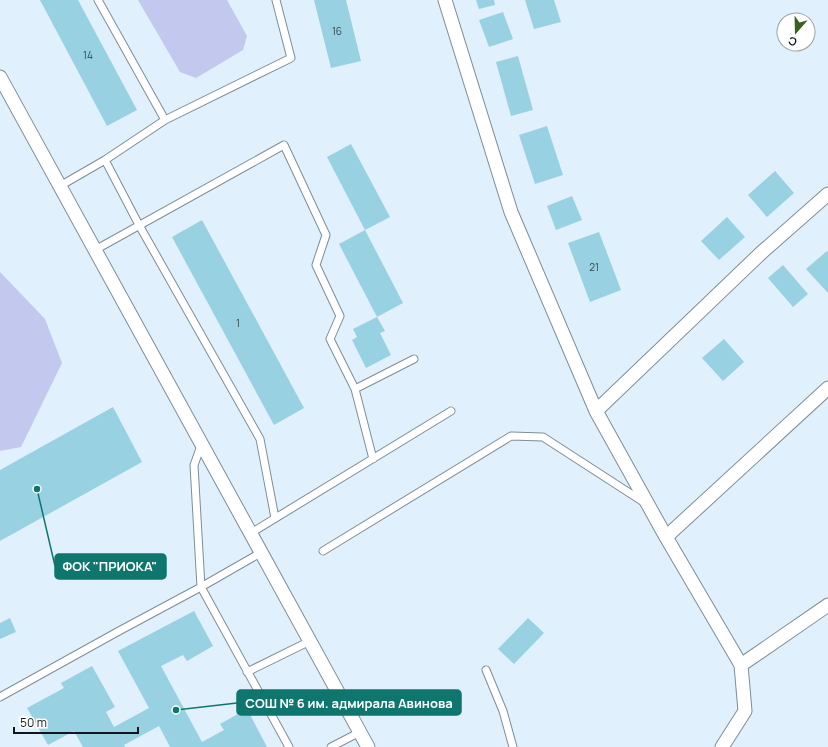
<svg xmlns="http://www.w3.org/2000/svg" width="828" height="747" viewBox="0 0 828 747" font-family="Manrope,sans-serif">
  <rect width="100%" height="100%" fill="#e0f0fc"/>
  <!-- green -->
  <path fill="#c3c8ef" d="M 138,0 L 227,0 L 247,36 L 243,50 L 196,78 L 180,72 Z
    M 0,272 L 45,319 L 62,363 L 21,447 L 0,451 Z"/>
  <!-- building -->
  <path fill="#98d1e2" d="M 40,0 L 78,0 L 137,110 L 107,126 Z
    M 314,0 L 346,0 L 361,61 L 331,68 Z
    M 476,0 L 494,0 L 495,5 L 479,9 Z
    M 525,0 L 554,0 L 561,22 L 534,29 Z
    M 503,12 L 513,39 L 489,47 L 479,20 Z
    M 518,56 L 533,110 L 511,116 L 496,62 Z
    M 547,126 L 563,175 L 535,184 L 519,135 Z
    M 351,144 L 390,217 L 365,230 L 327,157 Z
    M 775,171 L 794,193 L 767,217 L 748,195 Z
    M 572,196 L 582,220 L 556,230 L 547,206 Z
    M 727,217 L 745,237 L 719,260 L 701,241 Z
    M 202,220 L 304,408 L 274,425 L 172,237 Z
    M 365,230 L 403,303 L 377,317 L 339,244 Z
    M 599,232 L 621,290 L 590,302 L 568,243 Z
    M 827,251 L 828,252 L 828,293 L 806,269 Z
    M 783,265 L 808,294 L 793,307 L 768,278 Z
    M 377,317 L 385,331 L 380,333 L 391,355 L 366,368 L 352,340 L 357,337 L 353,329 Z
    M 724,339 L 744,362 L 723,381 L 702,358 Z
    M 113,407 L 142,462 L 0,541 L 0,470 Z
    M 194,611 L 213,646 L 187,661 L 183,655 L 161,666 L 202,742 L 224,730 L 220,724 L 247,709 L 267,747 L 170,747 L 159,726 L 124,745 L 125,747 L 83,747 L 74,731 L 48,745 L 27,708 L 64,688 L 61,683 L 92,666 L 115,707 L 106,712 L 114,727 L 149,708 L 118,651 Z
    M 10,618 L 16,632 L 0,639 L 0,623 Z
    M 528,618 L 544,633 L 514,664 L 498,649 Z"/>
  <g fill="none" stroke-linecap="round" stroke-linejoin="round">
    <defs>
      <path id="service" d="M 98,0 L 165,120
        M 105,160 L 139,225 L 260,439 L 275,518
        M 60,186 L 105,160 L 165,120 L 291,58 L 276,0
        M 95,250 L 284,145 L 326,235 L 316,265 L 340,316 L 330,339 L 355,389 L 373,459
        M 355,389 L 414,359
        M 251,533 L 451,411
        M 323,551 L 511,436 L 543,437 L 645,503
        M 262,552 L 201,587 L 289,747
        M 486,670 L 503,711 L 513,747
        M 247,672 L 310,641
        M 0,697 L 119,631 L 201,587 L 194,465 L 202,443
        M 331,747 L 360,732"/>
      <path id="minor" d="M 445,0 L 511,212 L 596,411 L 666,537 L 741,665 L 745,711 L 722,747
        M 0,77 L 368,747
        M 596,411 L 761,253 L 828,194
        M 666,537 L 828,388
        M 741,665 L 828,605"/>
    </defs>
    <!-- service casing -->
    <use href="#service" stroke="#7e8d98" stroke-width="9"/>
    <!-- minor casing -->
    <use href="#minor" stroke="#7e8d98" stroke-width="15"/>
    <!-- service -->
    <use href="#service" stroke="#fff" stroke-width="7"/>
    <!-- minor -->
    <use href="#minor" stroke="#fff" stroke-width="13"/>
  </g>
  <g text-anchor="middle" dominant-baseline="central" stroke-width="3" stroke-linejoin="round" paint-order="stroke">
    <!-- number labels -->
    <g font-size="10" fill="#32454c">
      <text x="337" y="31">16</text>
      <text x="88" y="55">14</text>
      <text x="594" y="267">21</text>
      <text x="238" y="323">1</text>
    </g>
  </g>
  <!-- callouts -->
  <path fill="none" stroke="#0f766e" stroke-width="1.5" d="M37 489L55 566M176 710L237 703"/>
  <g fill="#0f766e" stroke="#fff" stroke-width="1.5">
    <circle cx="37" cy="489" r="4"/>
    <circle cx="176" cy="710" r="4"/>
  </g>
  <g fill="#0f766e" stroke="#0f766e" stroke-width="1.5">
    <rect x="55" y="554" width="111" height="25" rx="4"/>
    <rect x="237" y="690" width="224" height="25" rx="4"/>
  </g>
  <g font-size="13" text-anchor="middle" font-weight="bold" fill="#fff">
    <text x="110" y="571">ФОК "ПРИОКА"</text>
    <text x="349" y="708">СОШ № 6 им. адмирала Авинова</text>
  </g>
  <!-- north arrow -->
  <g transform="translate(796 32) rotate(200)"><circle r="19" fill="#ffffff" stroke="#9fa2a3"/>
  <path d="M0-3L7 15L0 10L-7 15Z" fill="#39621e"/>
  <text y="-6" font-size="11" font-weight="bold" text-anchor="middle" fill="#10161a">С</text>
  </g>
  <!-- scale -->
  <path d="M14 727v6h124v-6" fill="none" stroke="#10161a" stroke-width="2"/>
  <text x="20" y="727" font-size="12" fill="#10161a" stroke="#ffffff" stroke-width="3" paint-order="stroke">50 m</text>
</svg>
